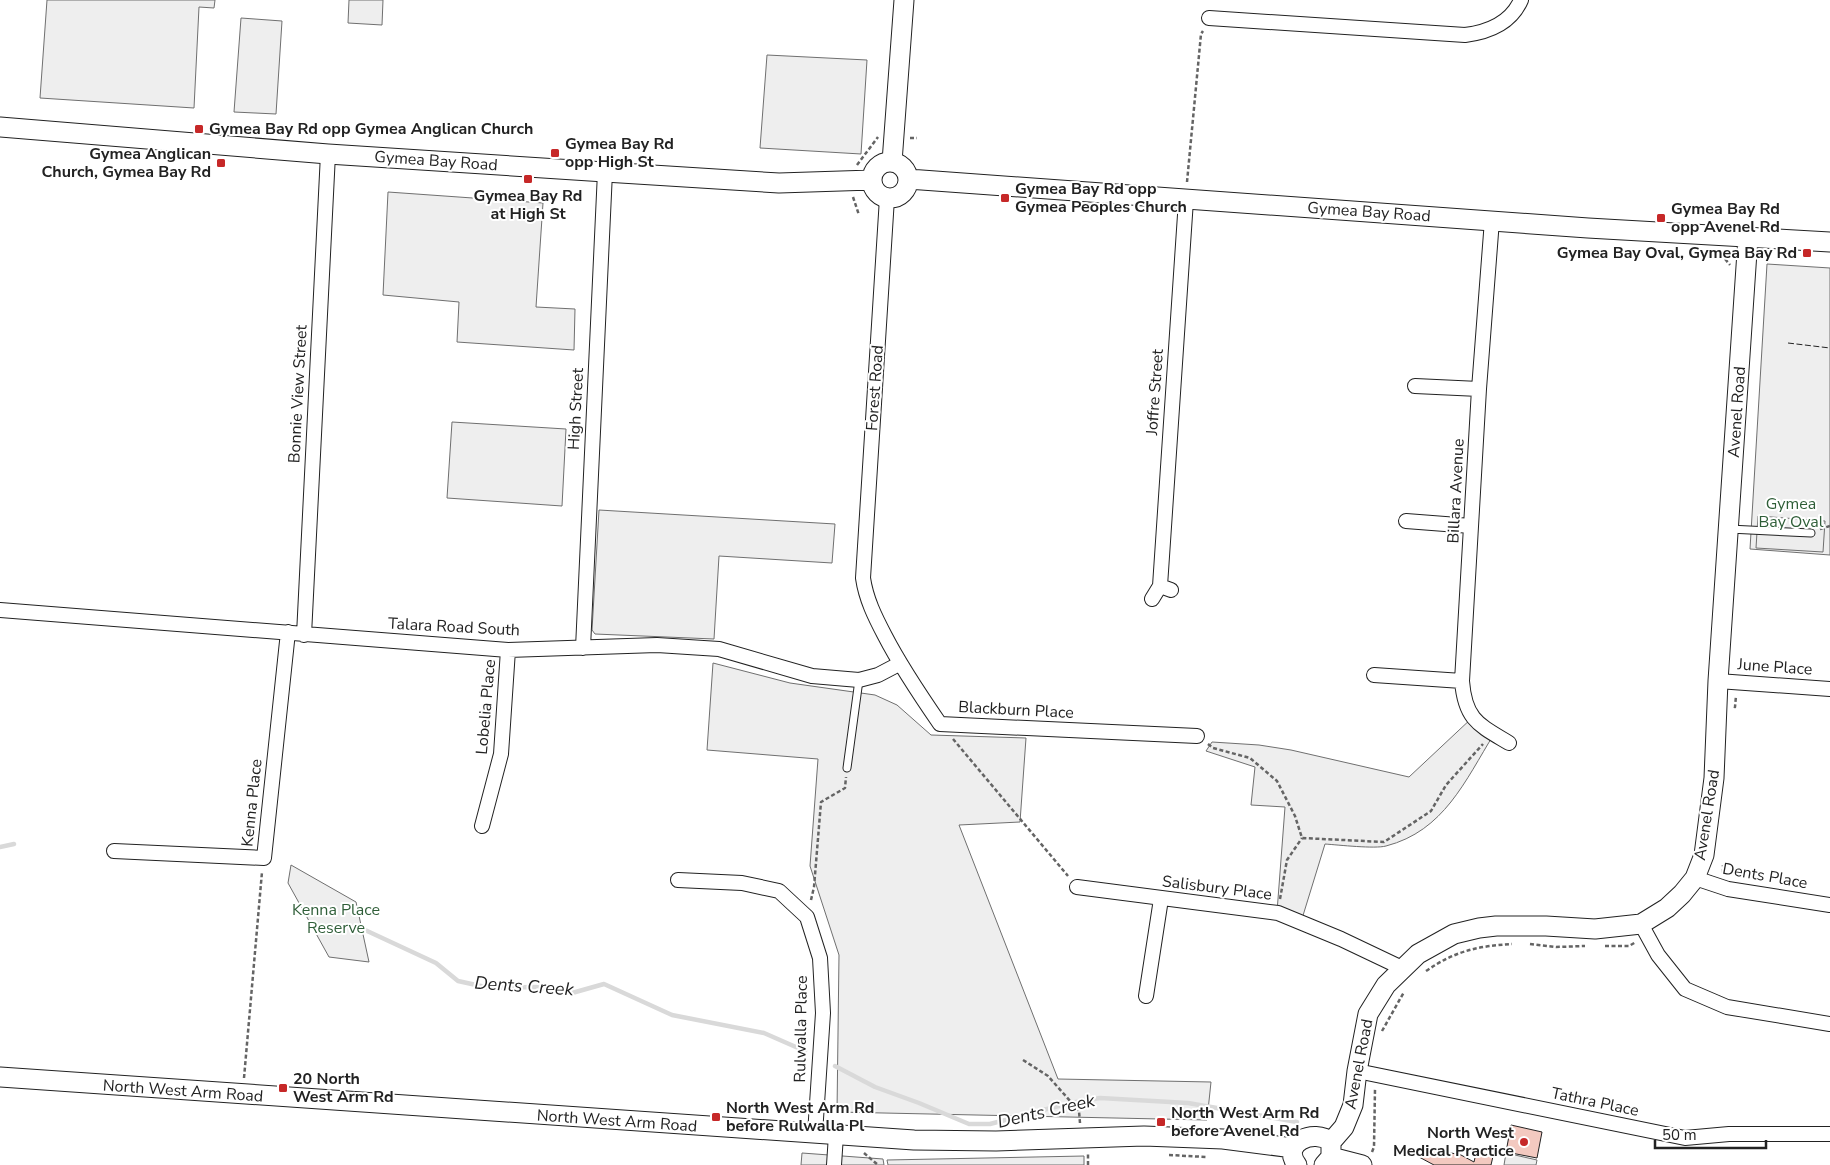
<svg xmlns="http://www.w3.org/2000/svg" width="1830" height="1165" viewBox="0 0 1830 1165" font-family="'Nunito Sans',sans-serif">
  <rect width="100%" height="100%" fill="#fff"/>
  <!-- green -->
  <path fill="#eee" stroke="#6f6f6f" d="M 47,0 L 215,0 L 214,8 L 199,7 L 194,108 L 40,98 Z
    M 349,0 L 383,0 L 382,25 L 348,23 Z
    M 241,18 L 282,21 L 276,114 L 234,112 Z
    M 767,55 L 867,60 L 861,154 L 760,148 Z
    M 388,192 L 543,203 L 536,307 L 575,309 L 574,350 L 457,342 L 459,302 L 383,295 Z
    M 1767,264 L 1830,268 L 1830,555 L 1750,549 Z
    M 452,422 L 566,429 L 562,506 L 447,498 Z
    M 599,510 L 835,524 L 832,563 L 719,556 L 714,639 L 595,634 L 592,630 Z
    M 713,663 L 790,683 L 875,695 L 897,705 L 931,735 L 1026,738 L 1020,822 L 959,825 L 1058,1079 L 1211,1082 L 1207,1120 L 837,1112 L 839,955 L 810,866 L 818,759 L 707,750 Z
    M 1473,717 L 1494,734 C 1465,781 1444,831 1386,846 C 1375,849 1339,845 1325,844 L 1301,922 L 1277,912 L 1285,807 L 1251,805 L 1255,767 L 1206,751 L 1212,742 L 1259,745 L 1291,750 L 1409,777 Z
    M 291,865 L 356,902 L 369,962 L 329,957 L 288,883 Z
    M 802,1153 L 883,1159 L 884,1165 L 801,1165 Z
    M 1084,1156 L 1084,1165 L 888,1165 L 887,1160 Z"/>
  <!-- parking -->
  <path fill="#ededed" stroke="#6f6f6f" d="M 1758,516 L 1825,521 L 1823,552 L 1756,548 Z
    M 1506,1153 L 1537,1160 L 1536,1165 L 1504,1165 Z"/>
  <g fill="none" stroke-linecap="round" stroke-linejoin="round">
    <!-- stream -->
    <path stroke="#d9d9d9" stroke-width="4.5" d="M 0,847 L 14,844
      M 365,930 L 436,963 L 458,981 L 490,988 L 536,987 L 572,993 L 604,984 L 672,1015 L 764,1033 L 805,1051
      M 835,1066 L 875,1087 L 919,1103 L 969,1124 L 990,1124 L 1070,1103 L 1100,1098 L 1188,1103 L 1297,1122"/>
  </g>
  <!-- building -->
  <path fill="#f3c9c0" stroke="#222" d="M 1511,1125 L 1542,1132 L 1537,1158 L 1506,1152 Z
    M 1422,1147 L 1461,1155 L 1474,1162 L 1477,1149 L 1494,1152 L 1491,1165 L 1434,1165 L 1419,1157 Z"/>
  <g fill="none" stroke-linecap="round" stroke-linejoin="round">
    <defs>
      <path id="lane" d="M 1729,529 L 1811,533
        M 847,768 L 859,680"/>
      <path id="street" d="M 1209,18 L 1465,35 C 1489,32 1511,23 1521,0
        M 887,198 L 863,578 C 866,599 875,617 885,636 C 901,667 920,695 940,724 L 1197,736
        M 1492,220 L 1479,389 L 1462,681 C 1465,720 1479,725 1509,743
        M 1415,386 L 1479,389
        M 1406,521 L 1471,526
        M 1171,590 L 1160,586 L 1186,200
        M 1152,599 L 1160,586
        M 0,610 L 508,650 L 657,645 L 719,649 L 812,676 L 859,680 L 878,675 L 899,664
        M 304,635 L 328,154
        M 583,648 L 605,172
        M 1374,675 L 1462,681
        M 1718,681 L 1830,689
        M 482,826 L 501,754 L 508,650
        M 114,851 L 264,858 L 288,632
        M 1695,878 L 1728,889 L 1830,905
        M 678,880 L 742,883 L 779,891 L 807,917 L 820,958 L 823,1013 L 815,1134
        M 1077,887 L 1278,913 L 1341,939 L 1402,968
        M 1641,924 L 1658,955 L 1685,989 L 1727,1007 L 1830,1024
        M 1146,996 L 1161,899
        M 1357,1071 L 1685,1138 L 1729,1134 L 1830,1134
        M 834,1165 L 836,1135"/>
      <path id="secondary" d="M 0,127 L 328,154 L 605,172 L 779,183 L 872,180
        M872 180a18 18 0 1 1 36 0a18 18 0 1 1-36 0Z
        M 892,162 L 904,0
        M 908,179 L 1588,228 L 1830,242
        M 0,1077 L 914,1140 L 996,1141 L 1144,1136 L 1223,1139 L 1293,1148
        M 1331,1142 L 1344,1127 L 1353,1105 L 1357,1071 L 1368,1014 L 1386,985 L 1418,954 L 1454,934 L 1479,928 L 1496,926 L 1546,926 L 1595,929 L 1641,924 L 1667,908 L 1682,894 L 1695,878 L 1704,855 L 1714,778 L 1718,681 L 1748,237
        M 1331,1157 L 1362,1165
        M 1297,1165 C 1280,1143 1314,1128 1331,1142 L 1331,1157 L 1324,1165"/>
    </defs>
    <!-- lane casing -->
    <use href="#lane" stroke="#222" stroke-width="9"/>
    <!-- street casing -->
    <use href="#street" stroke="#222" stroke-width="16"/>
    <!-- secondary casing -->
    <use href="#secondary" stroke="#222" stroke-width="21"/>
    <!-- path -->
    <path stroke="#646464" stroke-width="2.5" stroke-dasharray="4 2.5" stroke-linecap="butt" d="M 910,138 L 917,138
      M 857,165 L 878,137
      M 1187,182 L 1201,34 L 1203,31
      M 853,197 L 859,215
      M 1721,254 L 1730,265
      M 1820,529 L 1830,526
      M 1734,706 L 1735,707 L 1736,696
      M 953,739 L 1068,876
      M 1208,744 L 1213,748 L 1250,758 L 1277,781 L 1295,816 L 1302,838 L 1384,842 L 1431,811 L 1446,785 L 1483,744
      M 1723,873 L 1723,865
      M 1280,899 L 1287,860 L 1302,838
      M 811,900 L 814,887 L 821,802 L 845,788 L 846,777
      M 1530,944 L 1556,947 L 1585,946
      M 1605,946 L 1629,946 L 1636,942
      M 1426,971 C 1455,951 1478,946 1512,944
      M 1382,1031 L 1404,992
      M 1023,1060 L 1048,1076 L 1079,1111 L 1080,1123
      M 244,1078 L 262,872
      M 1372,1152 L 1374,1147 L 1375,1089
      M 864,1153 L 878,1165
      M 1169,1155 L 1206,1157
      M 1088,1165 L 1088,1154"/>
    <!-- lane -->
    <use href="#lane" stroke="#fff" stroke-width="7"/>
    <!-- street -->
    <use href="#street" stroke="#fff" stroke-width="14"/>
    <!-- secondary -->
    <use href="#secondary" stroke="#fff" stroke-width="19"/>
    <!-- fence -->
    <path stroke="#222" stroke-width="1" stroke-dasharray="6 2.5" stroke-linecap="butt" d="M 1788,343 L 1830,348"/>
  </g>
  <!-- markers -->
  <g fill="#c62828" stroke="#fff" stroke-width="2">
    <rect x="194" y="124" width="10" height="10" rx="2.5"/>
    <rect x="550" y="148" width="10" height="10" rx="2.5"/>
    <rect x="216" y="158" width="10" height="10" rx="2.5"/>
    <rect x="523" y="174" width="10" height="10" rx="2.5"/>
    <rect x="1000" y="193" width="10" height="10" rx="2.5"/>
    <rect x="1656" y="213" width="10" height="10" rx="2.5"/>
    <rect x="1802" y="248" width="10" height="10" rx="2.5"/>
    <rect x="278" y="1083" width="10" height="10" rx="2.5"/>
    <rect x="711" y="1112" width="10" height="10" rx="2.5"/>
    <rect x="1156" y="1117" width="10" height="10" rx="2.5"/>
    <circle cx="1524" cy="1142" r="5"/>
  </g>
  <g text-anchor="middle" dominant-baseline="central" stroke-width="4" stroke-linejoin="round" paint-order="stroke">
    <!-- poi labels -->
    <g font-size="16" font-weight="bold" fill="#222" stroke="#fff" text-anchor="start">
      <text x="209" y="129">Gymea Bay Rd opp Gymea Anglican Church</text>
      <text x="565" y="144">Gymea Bay Rd<tspan x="565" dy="18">opp High St</tspan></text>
      <text x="211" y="154" text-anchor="end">Gymea Anglican<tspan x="211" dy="18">Church, Gymea Bay Rd</tspan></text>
      <text x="1015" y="189">Gymea Bay Rd opp<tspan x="1015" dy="18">Gymea Peoples Church</tspan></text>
      <text x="528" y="196" text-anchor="middle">Gymea Bay Rd<tspan x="528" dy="18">at High St</tspan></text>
      <text x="1671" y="209">Gymea Bay Rd<tspan x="1671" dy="18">opp Avenel Rd</tspan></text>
      <text x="1797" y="253" text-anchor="end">Gymea Bay Oval, Gymea Bay Rd</text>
      <text x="293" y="1079">20 North<tspan x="293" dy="18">West Arm Rd</tspan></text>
      <text x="726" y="1108">North West Arm Rd<tspan x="726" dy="18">before Rulwalla Pl</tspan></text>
      <text x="1171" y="1113">North West Arm Rd<tspan x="1171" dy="18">before Avenel Rd</tspan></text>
      <text x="1514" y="1133" text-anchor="end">North West<tspan x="1514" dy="18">Medical Practice</tspan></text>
    </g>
    <!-- street labels -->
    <g font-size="16" fill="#222" stroke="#fff">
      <text transform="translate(436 161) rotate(4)">Gymea Bay Road</text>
      <text transform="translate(1369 212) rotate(4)">Gymea Bay Road</text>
      <text transform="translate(875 388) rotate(-86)">Forest Road</text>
      <text transform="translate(1155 392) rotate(-86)">Joffre Street</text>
      <text transform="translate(298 394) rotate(-87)">Bonnie View Street</text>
      <text transform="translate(576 409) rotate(-87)">High Street</text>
      <text transform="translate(1737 412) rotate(-86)">Avenel Road</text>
      <text transform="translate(1456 491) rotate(-87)">Billara Avenue</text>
      <text transform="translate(454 627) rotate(3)">Talara Road South</text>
      <text transform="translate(1775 667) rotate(4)">June Place</text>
      <text transform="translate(486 707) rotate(-85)">Lobelia Place</text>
      <text transform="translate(1016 710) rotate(3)">Blackburn Place</text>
      <text transform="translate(252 803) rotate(-84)">Kenna Place</text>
      <text transform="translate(1707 815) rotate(-81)">Avenel Road</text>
      <text transform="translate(1765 876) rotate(10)">Dents Place</text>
      <text transform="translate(1217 888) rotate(7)">Salisbury Place</text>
      <text transform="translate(801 1029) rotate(-89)">Rulwalla Place</text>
      <text transform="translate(1359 1064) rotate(-79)">Avenel Road</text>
      <text transform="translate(183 1091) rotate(4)">North West Arm Road</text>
      <text transform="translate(1595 1102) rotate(12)">Tathra Place</text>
      <text transform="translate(617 1121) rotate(4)">North West Arm Road</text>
    </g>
    <!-- park labels -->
    <g font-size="16" fill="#2f5e38" stroke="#fff">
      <text x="1791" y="504">Gymea<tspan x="1791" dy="18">Bay Oval</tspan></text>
      <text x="336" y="910">Kenna Place<tspan x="336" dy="18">Reserve</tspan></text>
    </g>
    <!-- water labels -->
    <g font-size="18" font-style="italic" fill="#222" stroke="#fff">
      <text transform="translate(524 986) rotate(4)">Dents Creek</text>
      <text transform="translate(1046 1111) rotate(-13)">Dents Creek</text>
    </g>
  </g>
  <!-- scale -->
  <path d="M1655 1140v8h111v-8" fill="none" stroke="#222222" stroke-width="2.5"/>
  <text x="1662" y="1140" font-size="15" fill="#222222" stroke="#ffffff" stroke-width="4" paint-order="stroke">50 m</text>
</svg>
